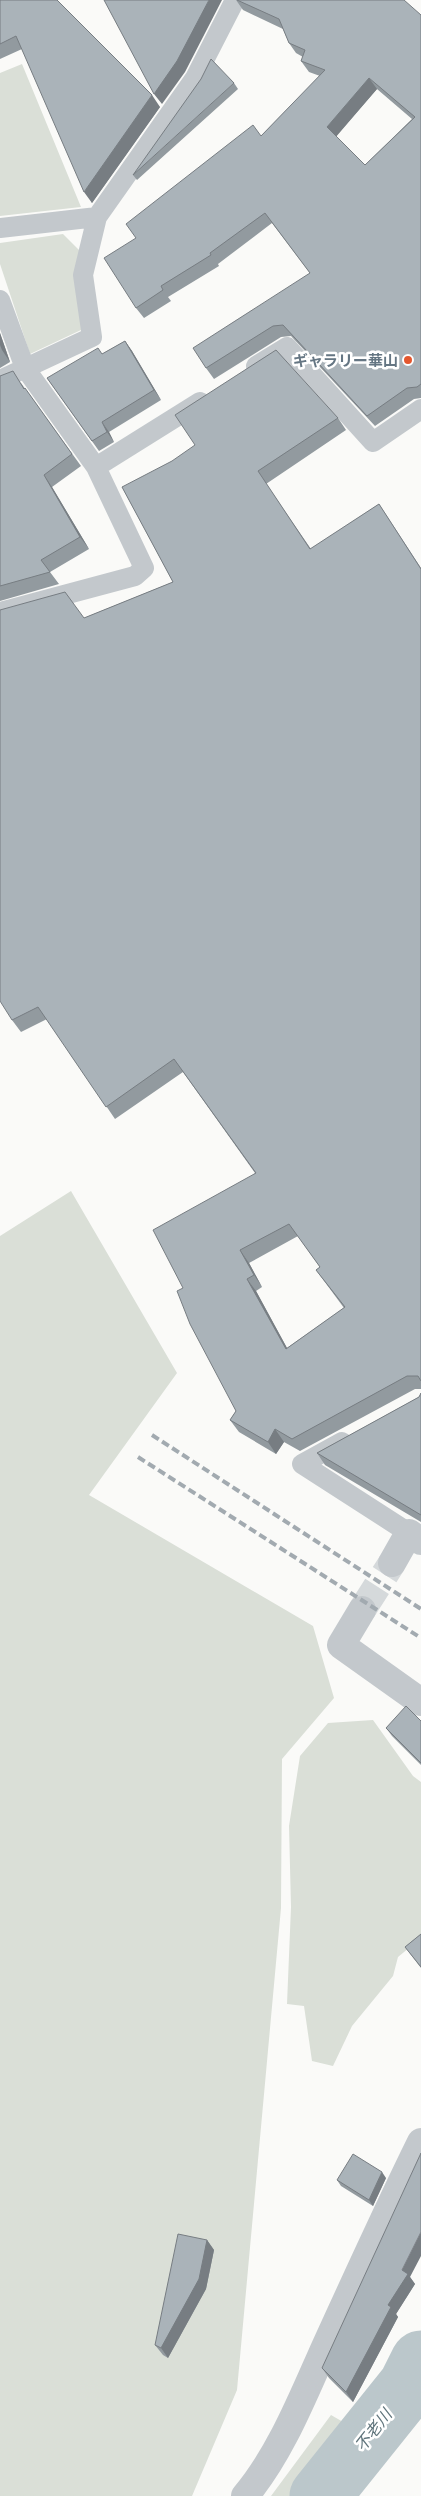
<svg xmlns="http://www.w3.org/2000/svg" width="421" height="2496" viewBox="0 0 421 2496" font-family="'Archivo Narrow','Noto Sans JP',sans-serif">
  <rect width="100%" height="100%" fill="#fafaf8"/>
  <!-- green -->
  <path fill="#dadfd7" d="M 22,64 L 81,207 L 0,216 L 0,73 Z
    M 63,234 L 80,251 L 81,330 L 30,354 L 0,264 L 0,243 Z
    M 71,1191 L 177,1373 L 89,1495 L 313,1626 L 334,1698 L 282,1759 L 281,1908 L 237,2390 L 192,2496 L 0,2496 L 0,1236 Z
    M 373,1720 L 413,1776 L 421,1782 L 421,1938 L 398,1957 L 393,1976 L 352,2026 L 333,2066 L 312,2061 L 304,2006 L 287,2004 L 291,1907 L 289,1826 L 300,1756 L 328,1723 Z
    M 331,2415 L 350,2426 L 372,2454 L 344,2496 L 271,2496 Z"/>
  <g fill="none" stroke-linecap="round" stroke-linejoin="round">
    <!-- river -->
    <path stroke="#bbc7cb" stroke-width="61" d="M 320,2496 L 409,2385 L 421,2361"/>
    <!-- minor-tunnel -->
    <path stroke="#d5d9db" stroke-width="28" stroke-dasharray="28 14" stroke-linecap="butt" d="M 362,1610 L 392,1563"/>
    <!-- service -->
    <path stroke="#c3c8cc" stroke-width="20" d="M 0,228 L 97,217
      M 0,300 L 25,368 L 96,467
      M 256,366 L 287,347 L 373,442 L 421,409
      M 0,380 L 92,337 L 83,275 L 97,217 L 195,78 L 235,0
      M 0,612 L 135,576 L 144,568 L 96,467 L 200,402
      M 342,1442 L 302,1464 L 409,1533"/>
    <!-- minor -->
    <path stroke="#c3c8cc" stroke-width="28" d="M 392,1563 L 409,1533 L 421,1541
      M 362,1610 L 341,1645 L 421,1702
      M 245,2496 C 281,2453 303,2396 326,2345 C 357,2277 388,2209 421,2142"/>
    <!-- rail -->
    <path stroke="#a2aab0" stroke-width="4" stroke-dasharray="8 4" stroke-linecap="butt" d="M 152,1435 L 421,1609
      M 138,1457 L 421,1638"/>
  </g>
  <!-- wall -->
  <path fill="#929a9f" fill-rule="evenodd" d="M 0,0 L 160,107 L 92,203 L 22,49 L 0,59 Z
    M 236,0 L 421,15 L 421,398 L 414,399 L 375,426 L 291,336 L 281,337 L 214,379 L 206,368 L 310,273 L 272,223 L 218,264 L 219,266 L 168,297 L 171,301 L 144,318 L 136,308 L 136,238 L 261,136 L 320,76 L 309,72 L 301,61 L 303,57 L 296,53 L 289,43 L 283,29 L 243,10 ZM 377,89 L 412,119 L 365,165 L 336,136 Z
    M 234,83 L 238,89 L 137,180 L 133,175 Z
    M 0,333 L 10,362 L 0,368 Z
    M 125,341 L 132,351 L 161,400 L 109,432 L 114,442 L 99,451 L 47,378 L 102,354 Z
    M 0,376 L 21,383 L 81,466 L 52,487 L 89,549 L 50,572 L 59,584 L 0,601 Z
    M 338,418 L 346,430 L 266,484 L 311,549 L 379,504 L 421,568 L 421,1389 L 415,1389 L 300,1451 L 284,1442 L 276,1454 L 239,1432 L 230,1420 L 236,1411 L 183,1288 L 255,1173 L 183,1072 L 115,1119 L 47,1019 L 21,1032 L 12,1020 L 84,618 L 173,582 L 122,487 ZM 298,1236 L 320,1267 L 316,1270 L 344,1308 L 287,1348 L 256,1291 L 262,1287 L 249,1263 Z
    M 421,1393 L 421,1522 L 325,1465 L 317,1453 L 419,1397 Z
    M 421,1721 L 421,1765 L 392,1736 L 386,1728 Z
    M 421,1934 L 421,1968 L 405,1947 Z
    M 386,2178 L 373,2206 L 341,2186 L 337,2180 Z
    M 207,2240 L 214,2250 L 206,2289 L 168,2358 L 163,2355 L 155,2345 Z
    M 410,2277 L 415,2284 L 396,2314 L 398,2317 L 353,2402 L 329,2378 L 322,2368 Z"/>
  <!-- shaded-wall -->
  <path fill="#777d82" d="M 209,0 L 222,0 L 185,72 L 162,104 L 154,94 Z
    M 369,78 L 377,89 L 335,138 L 327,127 Z
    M 152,95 L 160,107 L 92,203 L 84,192 Z
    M 0,333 L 10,362 L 2,350 L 0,345 Z
    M 125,341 L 132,351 L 161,400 L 154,390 Z
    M 102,422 L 109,432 L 114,442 L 107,432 Z
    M 44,475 L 52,487 L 89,549 L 80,537 Z
    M 240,1250 L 249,1263 L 262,1287 L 254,1275 Z
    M 247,1279 L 256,1291 L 294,1361 L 286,1349 Z
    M 275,1429 L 284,1442 L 276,1454 L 268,1442 Z
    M 382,2172 L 386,2178 L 373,2206 L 369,2200 Z
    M 421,2232 L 421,2256 L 410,2277 L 415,2284 L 396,2314 L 398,2317 L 353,2402 L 346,2392 L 388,2305 L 402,2270 Z
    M 207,2240 L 214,2250 L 206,2289 L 168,2358 L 161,2348 Z"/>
  <!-- building -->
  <path fill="#aab3b9" stroke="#777d82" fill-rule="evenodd" d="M 0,0 L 57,0 L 152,95 L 84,192 L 16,36 L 0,44 Z
    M 104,0 L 209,0 L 177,61 L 154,94 Z
    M 237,0 L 404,0 L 421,15 L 421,384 L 417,387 L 407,388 L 367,416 L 283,325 L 273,326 L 206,368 L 193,348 L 310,273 L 265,213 L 210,253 L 211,255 L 161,286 L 163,290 L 136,308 L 104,258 L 136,238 L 126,224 L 253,125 L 261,136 L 325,70 L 301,61 L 305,50 L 289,43 L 279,19 ZM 369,78 L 415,117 L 365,165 L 327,127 Z
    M 211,59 L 234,83 L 133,175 L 201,79 Z
    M 125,341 L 154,390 L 102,422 L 107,432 L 92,441 L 47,378 L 98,348 L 102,354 Z
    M 276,350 L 338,418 L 258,471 L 310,549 L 379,504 L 421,569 L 421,1381 L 418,1376 L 407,1376 L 292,1439 L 275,1429 L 268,1442 L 230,1420 L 236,1411 L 190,1324 L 177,1291 L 183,1288 L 153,1230 L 256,1173 L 174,1059 L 106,1107 L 38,1007 L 12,1020 L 0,1001 L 0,610 L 65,592 L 84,618 L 173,582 L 122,487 L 172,461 L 195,445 L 175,415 ZM 289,1224 L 320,1267 L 316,1270 L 345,1307 L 286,1349 L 247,1279 L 254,1275 L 240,1250 Z
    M 13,371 L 24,389 L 25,388 L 72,454 L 44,475 L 80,537 L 41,560 L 50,572 L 0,586 L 0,376 Z
    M 421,1393 L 421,1515 L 317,1453 L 419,1397 Z
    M 406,1706 L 421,1721 L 421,1763 L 386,1728 Z
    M 421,1934 L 421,1967 L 405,1947 Z
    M 421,2153 L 421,2232 L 402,2270 L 408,2274 L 388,2305 L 391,2307 L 346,2392 L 322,2368 Z
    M 353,2154 L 382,2172 L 369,2200 L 337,2180 Z
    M 178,2234 L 207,2240 L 199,2279 L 161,2348 L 155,2345 Z"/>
  <!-- markers -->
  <circle fill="#e4572e" stroke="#fff" stroke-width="2" cx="408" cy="360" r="5"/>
  <g text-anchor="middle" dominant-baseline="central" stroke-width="5" stroke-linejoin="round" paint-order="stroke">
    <!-- poi labels -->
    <g font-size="15" font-weight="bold" fill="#657683" stroke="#fff" text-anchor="end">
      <text x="398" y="360">ギャラリー華山</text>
    </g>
    <!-- water labels -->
    <g font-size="16" font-style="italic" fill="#60757c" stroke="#fff">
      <text transform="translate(373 2430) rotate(-52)">不老川</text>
    </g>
  </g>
</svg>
